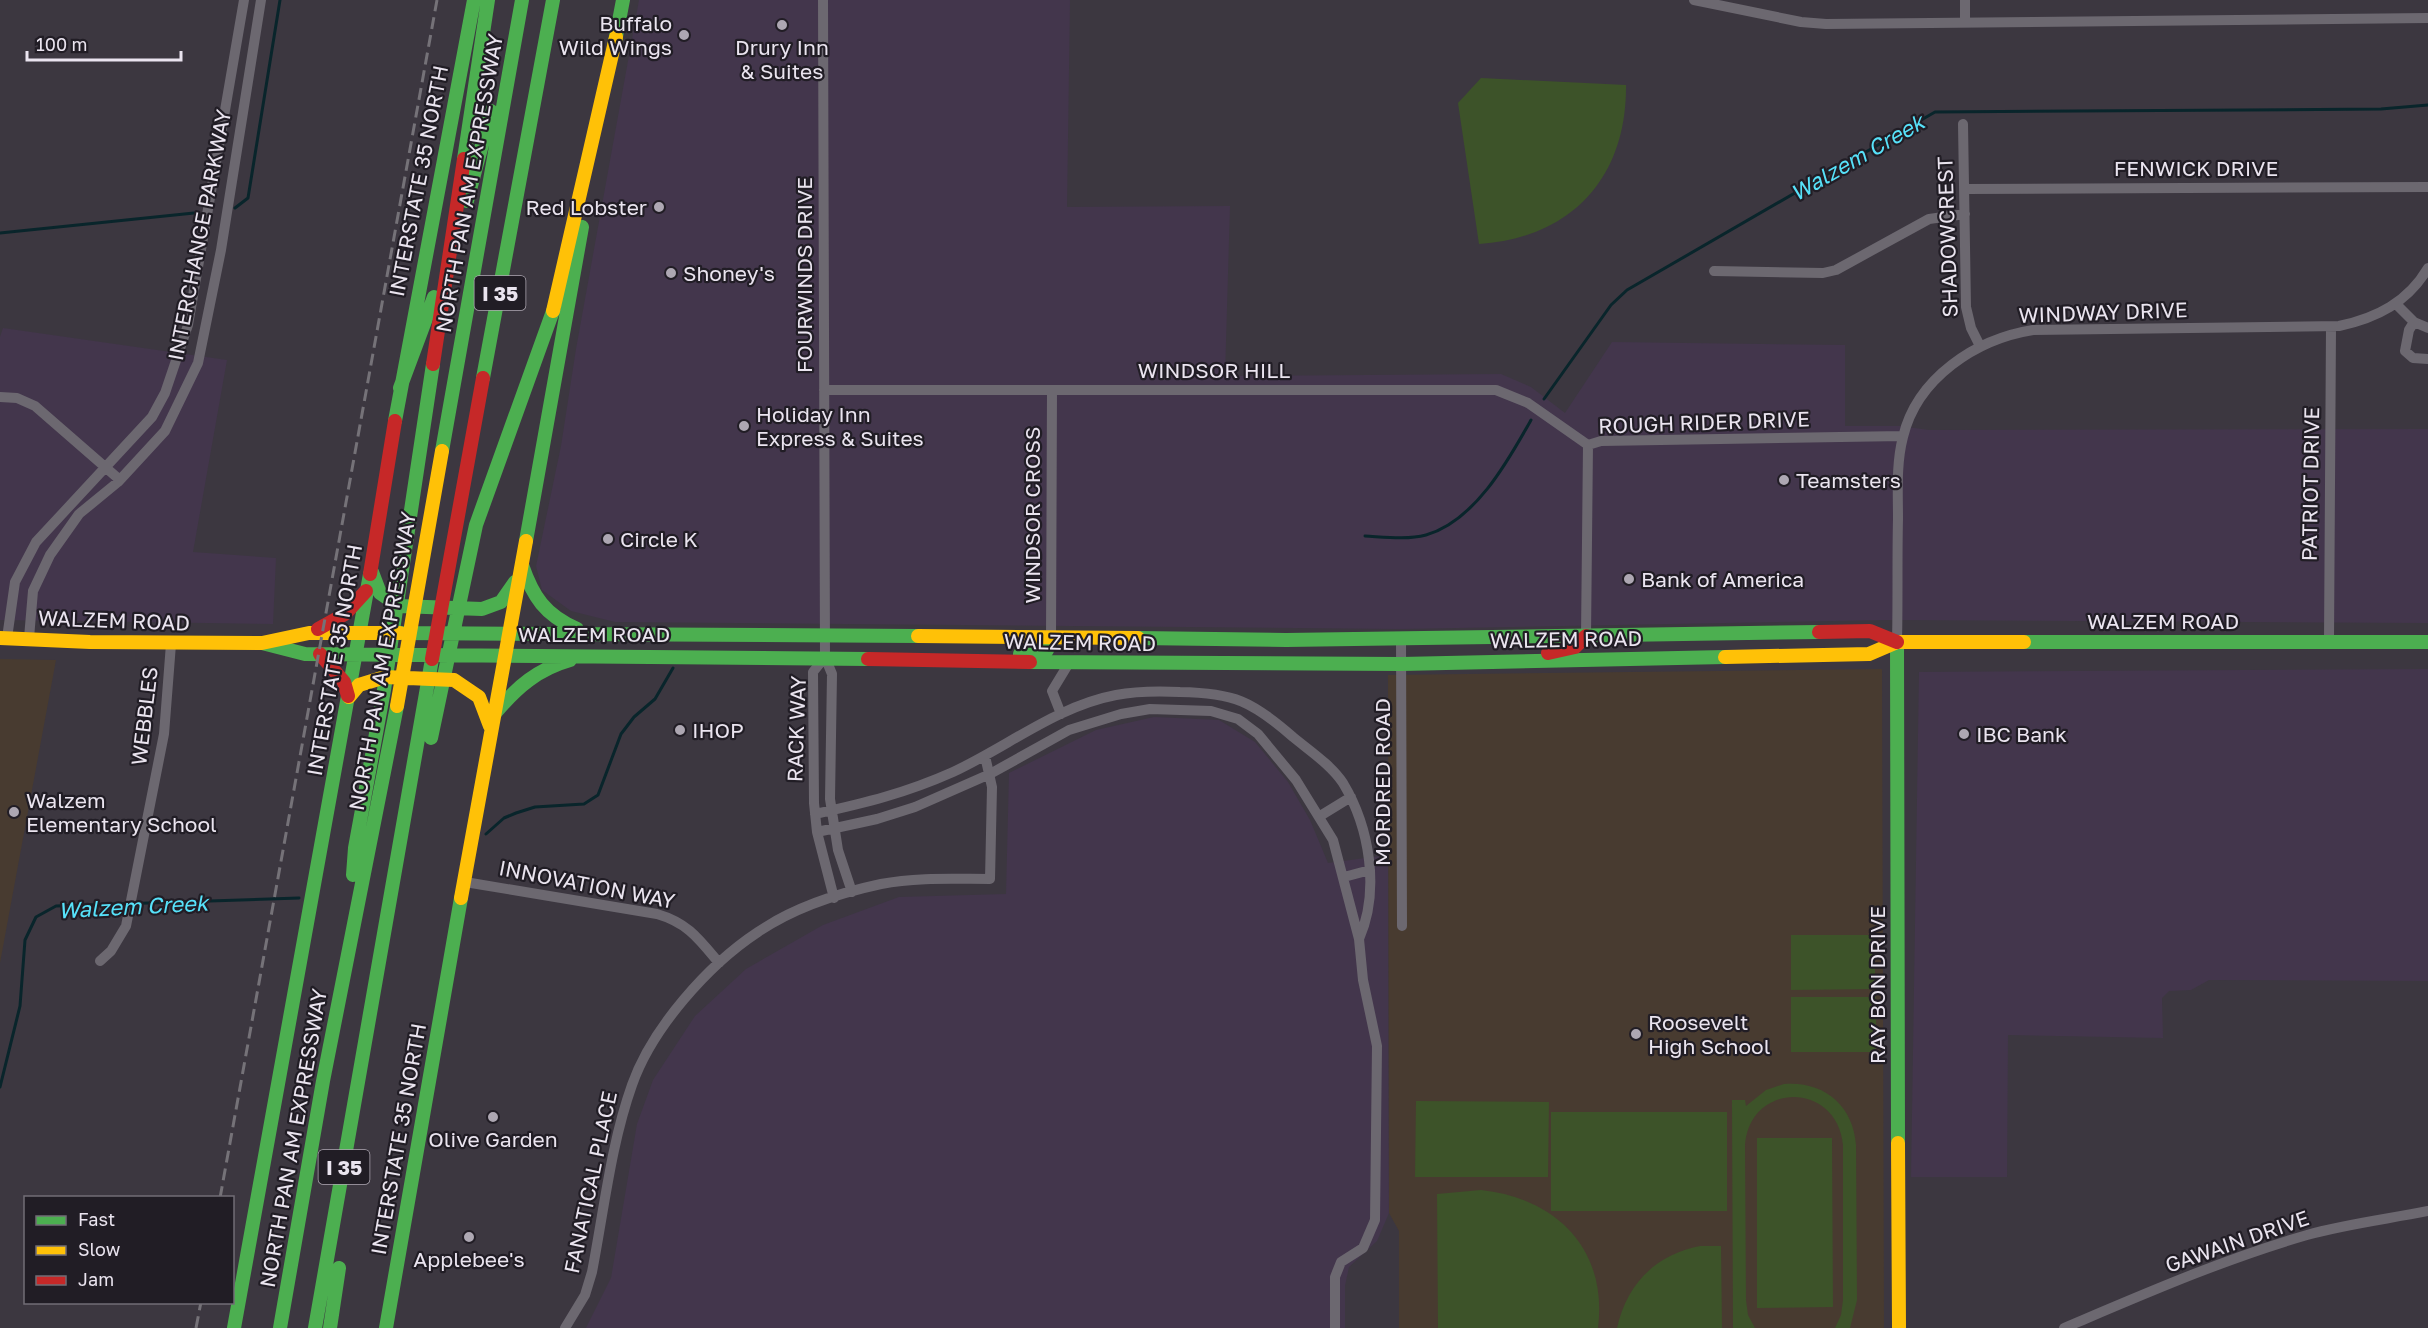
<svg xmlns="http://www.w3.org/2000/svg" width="2428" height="1328" viewBox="0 0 2428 1328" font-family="'Golos Text',sans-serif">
  <rect width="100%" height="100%" fill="#3c3740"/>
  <!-- built -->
  <path fill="#43364c" d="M 639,0 L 1070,0 L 1067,207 L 1230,206 L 1225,376 L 1501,374 L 1531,387 L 1565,413 L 1612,342 L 1845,345 L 1845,426 L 1900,426 L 1929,430 L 2428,429 L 2428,623 L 1890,620 L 1401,629 L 615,622 L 571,611 L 542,590 L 536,566 L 561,446 L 576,349 Z
    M 3,328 L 227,360 L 193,552 L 276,558 L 273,624 L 0,620 L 0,337 Z
    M 2428,669 L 2428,981 L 2209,980 L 2191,990 L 2169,991 L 2162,998 L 2163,1038 L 2008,1035 L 2007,1177 L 1911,1177 L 1919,672 Z
    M 1154,717 L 1219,720 L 1255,742 L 1288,782 L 1310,820 L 1328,863 L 1388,855 L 1389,1213 L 1377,1241 L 1349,1267 L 1345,1286 L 1345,1328 L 586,1328 L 611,1278 L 637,1124 L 653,1080 L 695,1016 L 746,969 L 823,925 L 899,897 L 1006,894 L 1009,773 L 1096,730 Z"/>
  <!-- education -->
  <path fill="#483b30" d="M 0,659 L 56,660 L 0,963 Z
    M 1882,669 L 1884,1328 L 1399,1328 L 1399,1231 L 1389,1213 L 1388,675 Z"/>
  <!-- green -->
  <path fill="#3d5329" d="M 1481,78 L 1626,85 C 1627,178 1571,238 1479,244 L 1458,103 Z
    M 1791,935 L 1875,935 L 1875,989 L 1791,990 Z
    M 1791,997 L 1876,997 L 1876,1052 L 1791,1052 Z
    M 1784,1084 C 1824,1081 1853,1105 1856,1145 L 1857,1300 L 1850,1328 L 1835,1328 L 1841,1315 L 1843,1300 L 1843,1145 C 1837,1081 1750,1081 1745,1145 L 1746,1300 L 1748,1315 L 1755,1328 L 1733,1328 L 1732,1100 L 1745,1100 L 1746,1106 L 1766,1090 Z
    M 1416,1101 L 1549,1102 L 1548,1177 L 1415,1177 Z
    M 1551,1112 L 1727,1112 L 1727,1211 L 1551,1211 Z
    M 1757,1138 L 1832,1138 L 1833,1307 L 1757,1308 Z
    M 1481,1190 C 1556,1198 1608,1249 1598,1328 L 1438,1328 L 1437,1194 Z
    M 1700,1246 L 1721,1246 L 1722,1328 L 1617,1328 C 1627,1284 1655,1255 1700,1246 Z"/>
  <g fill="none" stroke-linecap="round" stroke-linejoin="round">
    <!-- stream -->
    <path stroke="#09252b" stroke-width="3" d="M 235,208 L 248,198 L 280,0
      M 0,233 L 194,213
      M 1544,399 L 1611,305 L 1627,290 L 1935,112 L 2381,109 L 2428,105
      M 1365,536 C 1384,537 1407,540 1426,535 C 1475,521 1508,461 1531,420
      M 486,834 L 504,818 L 516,813 L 535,807 L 584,804 L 598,795 L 621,734 L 634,717 L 655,699 L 673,668
      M 0,1087 L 20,1006 L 25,940 L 36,917 L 56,906 L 299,898"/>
    <!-- street -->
    <path stroke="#6c6870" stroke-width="10" d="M 823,0 L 825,657 L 832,674 L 830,799 L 838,850 L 852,892
      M 1694,0 L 1801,22 L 1826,24 L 2428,18
      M 1965,0 L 1965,23
      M 1963,124 L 1966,307 L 1971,328 L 1980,346
      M 1965,189 L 2428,187
      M 1714,271 L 1823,273 L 1836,270 L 1929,219 L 1965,214
      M 2396,304 L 2414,322 L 2428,328
      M 2414,322 L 2409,330 L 2405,351 L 2413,358 L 2428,359
      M 824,390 L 1496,390 L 1528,403 L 1588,445
      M 0,397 L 17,398 L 35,406 L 120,480
      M 1588,445 L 1601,441 L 1903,436
      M 1586,636 L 1588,445
      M 7,638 L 15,582 L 36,542 L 152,417 L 165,393 L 188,325 L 244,0
      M 29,638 L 33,591 L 50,555 L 79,514 L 118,482 L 165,431 L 198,363 L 221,250 L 261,0
      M 1401,638 L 1402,926
      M 1051,639 L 1052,390
      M 1897,642 C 1898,601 1897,560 1898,519 C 1898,492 1896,464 1903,437 C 1917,378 1976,339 2033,330 L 2339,326 C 2377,318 2408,302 2428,268
      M 2329,642 L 2331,327
      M 825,657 L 813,672 L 814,803 L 817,832 L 834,898
      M 1061,714 L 1052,691 L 1069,663
      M 815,814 C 865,803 906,793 953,772 C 1007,747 1057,706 1116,695 C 1137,691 1158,691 1180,692 C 1234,693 1252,701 1293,737 C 1310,751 1331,765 1343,783 C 1370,828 1380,891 1359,939
      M 1320,816 L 1351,797
      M 817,832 L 877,819 L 915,807 L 990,774 L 1069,730 L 1121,714 L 1150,709 L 1211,711 L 1238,719 L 1258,734 L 1296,780 L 1333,840 L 1359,939 L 1363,980 L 1377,1046 L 1375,1220 L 1363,1248 L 1341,1262 L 1335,1277 L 1335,1328
      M 1344,877 L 1370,870
      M 465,882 L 657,914 C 688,923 699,939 719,963
      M 100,961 L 111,951 L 126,926 L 164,734 L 171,644
      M 565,1328 L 585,1295 L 592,1272 C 604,1210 611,1144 632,1085 C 652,1028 708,965 758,932 C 793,908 839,893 881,884 C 916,877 954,879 990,879 L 992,787 L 985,756
      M 2064,1328 C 2144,1294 2224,1259 2307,1235 C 2346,1224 2388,1219 2428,1211"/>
    <!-- fast -->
    <path stroke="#4caf50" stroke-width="14" d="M 614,47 L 623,0
      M 464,159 L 488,0
      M 467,201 L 491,111
      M 483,378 L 553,0
      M 400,388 L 434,297
      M 395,421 L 474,0
      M 442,451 L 522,0
      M 526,541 L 582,227
      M 522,565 C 533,597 545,615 577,629
      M 372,572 L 380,593 L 399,606 L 482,609 L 501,602 L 515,582
      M 400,633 L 918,636
      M 1138,638 L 1286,640 L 1819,632
      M 1897,642 L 1898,1143
      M 2024,642 L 2428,642
      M 262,643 L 305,654 L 868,659
      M 1020,654 L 1047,650 L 1051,639
      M 1030,662 L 1401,664 L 1725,657
      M 496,712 C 517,687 538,669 570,660
      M 431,738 L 476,525 L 553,311
      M 353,875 L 355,848 L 384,690 L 433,364
      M 234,1328 L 370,574
      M 280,1328 L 323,1081 L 397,706
      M 315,1328 L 432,659
      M 330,1328 L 339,1268
      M 386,1328 L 461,898"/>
    <!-- slow -->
    <path stroke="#ffc107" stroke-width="14" d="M 553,311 L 616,37
      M 918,636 L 1138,638
      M 0,638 L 90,642 L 262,643 L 309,633 L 400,633
      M 1725,657 L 1869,654 L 1897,642 L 2024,642
      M 349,697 L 359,685 L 385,677 L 454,680 L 479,697 L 490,726
      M 397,706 L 442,451
      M 461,898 L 526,541
      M 1898,1143 L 1899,1328"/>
    <!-- jam -->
    <path stroke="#c62828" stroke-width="14" d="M 433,364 L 464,159
      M 370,574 L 395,421
      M 318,629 L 345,614 L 366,591
      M 1819,632 L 1870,631 L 1897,642
      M 1548,653 L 1575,647 L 1586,636
      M 320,654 L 344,682 L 348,696
      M 432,659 L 483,378
      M 868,659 L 1030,662"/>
    <!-- rail -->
    <path stroke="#757278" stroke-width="3" stroke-dasharray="12 6" stroke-linecap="butt" d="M 220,1198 L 437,0
      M 196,1328 L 201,1302"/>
  </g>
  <!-- markers -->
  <g fill="#ada7b2" stroke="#211d25" stroke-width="2">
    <circle cx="782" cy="25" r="6"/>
    <circle cx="684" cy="35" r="6"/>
    <circle cx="659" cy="207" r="6"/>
    <circle cx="671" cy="273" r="6"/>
    <circle cx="744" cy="426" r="6"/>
    <circle cx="1784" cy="480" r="6"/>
    <circle cx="608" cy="539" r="6"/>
    <circle cx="1629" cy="579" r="6"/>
    <circle cx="680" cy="730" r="6"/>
    <circle cx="1964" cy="734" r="6"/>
    <circle cx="14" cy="812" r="6"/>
    <circle cx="1636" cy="1034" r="6"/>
    <circle cx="493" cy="1117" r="6"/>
    <circle cx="469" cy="1237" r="6"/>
  </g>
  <g text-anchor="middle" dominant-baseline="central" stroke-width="4.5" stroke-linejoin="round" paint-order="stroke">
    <!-- shield labels -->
    <g fill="#211d25" stroke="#aea8b2" stroke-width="1.5">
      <rect x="474.5" y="276" width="51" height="34" rx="4.5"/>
      <rect x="318.5" y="1150" width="51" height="34" rx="4.5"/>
    </g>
    <g font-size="20" font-weight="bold" fill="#eae4ef">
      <text x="500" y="293">I 35</text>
      <text x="344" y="1167">I 35</text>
    </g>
    <!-- poi labels -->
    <g font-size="21" fill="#eae4ef" stroke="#211d25" text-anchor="start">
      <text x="672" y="23" text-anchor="end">Buffalo<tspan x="672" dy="24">Wild Wings</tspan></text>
      <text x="782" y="47" text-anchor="middle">Drury Inn<tspan x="782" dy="24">&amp; Suites</tspan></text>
      <text x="647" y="207" text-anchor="end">Red Lobster</text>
      <text x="683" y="273">Shoney's</text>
      <text x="756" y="414">Holiday Inn<tspan x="756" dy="24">Express &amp; Suites</tspan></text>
      <text x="1796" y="480">Teamsters</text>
      <text x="620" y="539">Circle K</text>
      <text x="1641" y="579">Bank of America</text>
      <text x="692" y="730">IHOP</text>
      <text x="1976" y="734">IBC Bank</text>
      <text x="26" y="800">Walzem<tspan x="26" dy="24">Elementary School</tspan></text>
      <text x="1648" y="1022">Roosevelt<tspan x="1648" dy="24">High School</tspan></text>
      <text x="493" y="1139" text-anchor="middle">Olive Garden</text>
      <text x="469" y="1259" text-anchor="middle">Applebee's</text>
    </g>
    <!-- street labels -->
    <g font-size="21" fill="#eae4ef" stroke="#211d25">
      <text x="2196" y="168">FENWICK DRIVE</text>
      <text transform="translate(418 181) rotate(-79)">INTERSTATE 35 NORTH</text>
      <text transform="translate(469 183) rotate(-80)">NORTH PAN AM EXPRESSWAY</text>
      <text transform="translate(199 235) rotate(-79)">INTERCHANGE PARKWAY</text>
      <text transform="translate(1947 237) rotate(-92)">SHADOWCREST</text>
      <text transform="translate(804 275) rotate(-90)">FOURWINDS DRIVE</text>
      <text transform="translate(2103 312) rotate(-2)">WINDWAY DRIVE</text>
      <text x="1214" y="370">WINDSOR HILL</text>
      <text transform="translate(1704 422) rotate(-2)">ROUGH RIDER DRIVE</text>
      <text transform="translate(2310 484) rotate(-89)">PATRIOT DRIVE</text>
      <text transform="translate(1032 515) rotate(-90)">WINDSOR CROSS</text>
      <text transform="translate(114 620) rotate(2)">WALZEM ROAD</text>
      <text x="2163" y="621">WALZEM ROAD</text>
      <text x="594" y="634">WALZEM ROAD</text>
      <text transform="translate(1566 639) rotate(-1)">WALZEM ROAD</text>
      <text transform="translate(1080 642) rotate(1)">WALZEM ROAD</text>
      <text transform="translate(334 660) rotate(-80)">INTERSTATE 35 NORTH</text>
      <text transform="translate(382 661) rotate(-80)">NORTH PAN AM EXPRESSWAY</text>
      <text transform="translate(144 716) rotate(-83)">WEBBLES</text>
      <text transform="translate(796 729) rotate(-88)">RACK WAY</text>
      <text transform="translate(1382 782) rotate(-90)">MORDRED ROAD</text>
      <text transform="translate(587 884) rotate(11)">INNOVATION WAY</text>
      <text transform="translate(1877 985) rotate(-90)">RAY BON DRIVE</text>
      <text transform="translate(293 1138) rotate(-80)">NORTH PAN AM EXPRESSWAY</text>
      <text transform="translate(398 1139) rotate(-80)">INTERSTATE 35 NORTH</text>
      <text transform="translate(590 1182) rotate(-78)">FANATICAL PLACE</text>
      <text transform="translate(2237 1241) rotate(-19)">GAWAIN DRIVE</text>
    </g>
    <!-- water labels -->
    <g font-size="22" font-style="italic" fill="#57e2fa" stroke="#211d25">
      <text transform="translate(1857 157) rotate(-30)">Walzem Creek</text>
      <text transform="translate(133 906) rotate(-3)">Walzem Creek</text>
    </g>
  </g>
  <!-- legend -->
  <rect x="24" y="1196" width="210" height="108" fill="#211d25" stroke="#716d76" stroke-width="1.5"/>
  <rect x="36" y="1216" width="30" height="9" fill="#4caf50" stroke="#716d76" stroke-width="1.5"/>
  <text x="78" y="1226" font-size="18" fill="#eae4ef">Fast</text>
  <rect x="36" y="1246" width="30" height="9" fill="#ffc107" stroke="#716d76" stroke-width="1.5"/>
  <text x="78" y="1256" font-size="18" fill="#eae4ef">Slow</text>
  <rect x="36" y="1276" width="30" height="9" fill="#c62828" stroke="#716d76" stroke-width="1.5"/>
  <text x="78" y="1286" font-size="18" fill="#eae4ef">Jam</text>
  <!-- scale -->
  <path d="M27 51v9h154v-9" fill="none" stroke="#eae4ef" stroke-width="3"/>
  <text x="36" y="51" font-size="18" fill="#eae4ef" stroke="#211d25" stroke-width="4.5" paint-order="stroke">100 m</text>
</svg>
